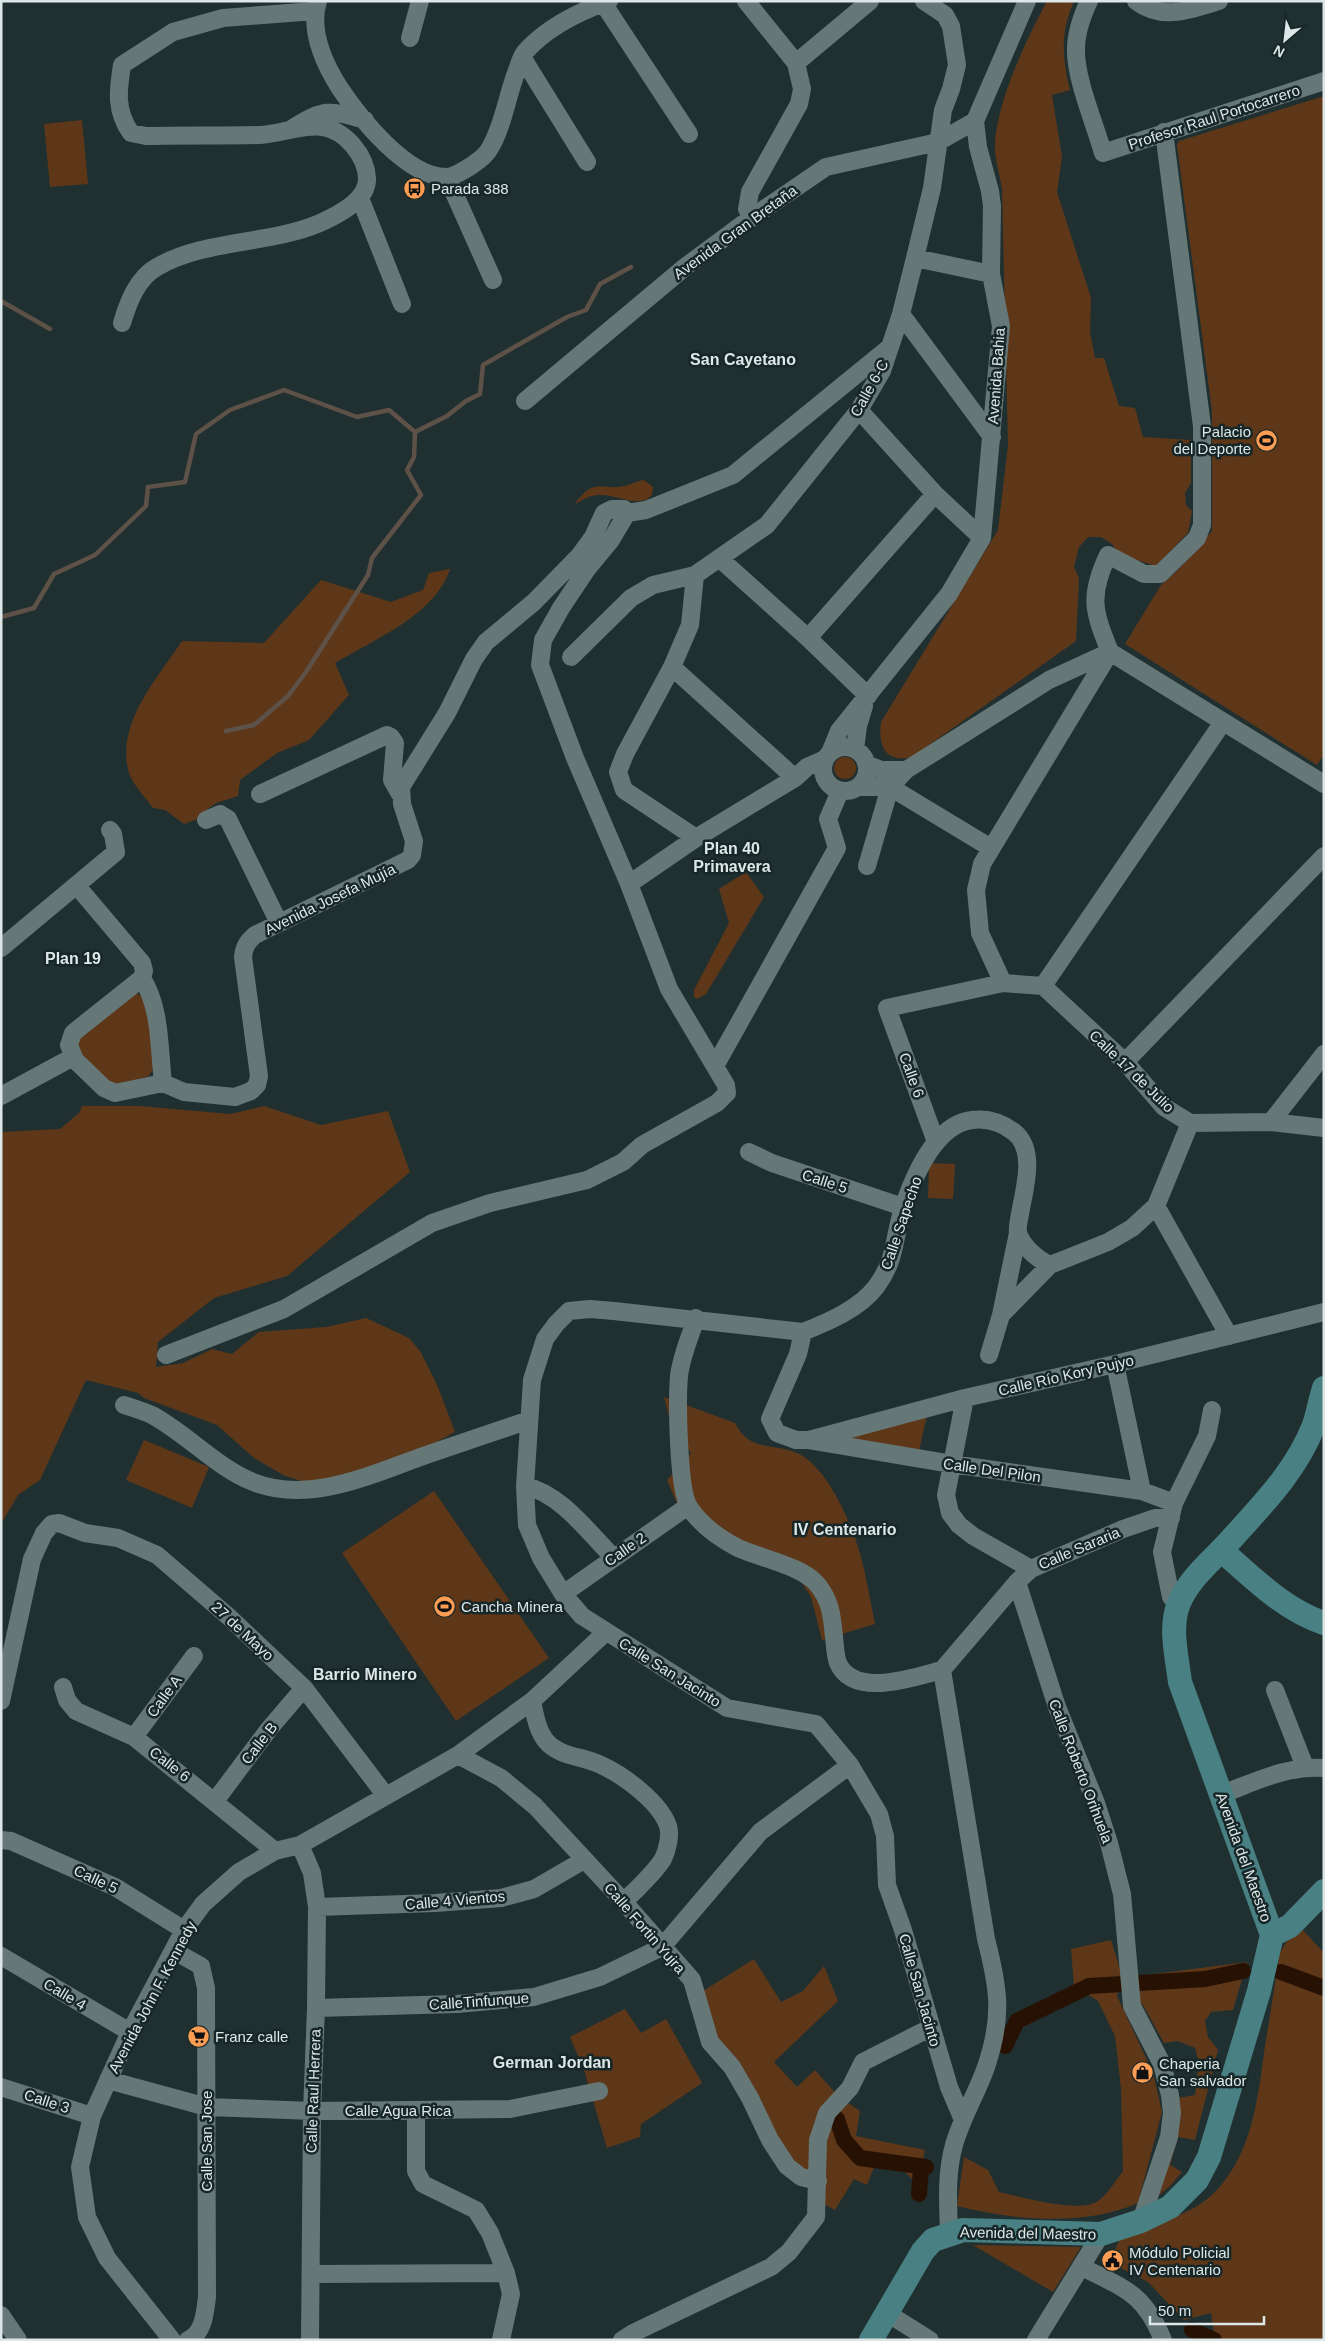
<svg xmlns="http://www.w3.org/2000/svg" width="1325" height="2341" viewBox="0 0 1325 2341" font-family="Arial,sans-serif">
  <rect width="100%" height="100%" fill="#203031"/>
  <!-- green -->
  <path fill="#5e3719" d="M 1047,1 L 1074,1 C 1060,33 1062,57 1070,90 L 1052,95 L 1062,157 L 1057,192 L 1091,298 L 1090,332 L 1095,358 L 1104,358 L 1119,406 L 1135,408 L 1143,437 L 1191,440 L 1191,483 L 1185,493 L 1186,505 L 1192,511 L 1188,533 L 1156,566 L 1120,555 L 1112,544 L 1101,537 L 1088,537 L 1079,547 L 1074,567 L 1079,578 L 1076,641 L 912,757 C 885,763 878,746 881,722 L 998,530 L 1008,445 L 1002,189 C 1000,176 995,161 995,148 C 995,105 1026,40 1047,1 Z
    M 1324,96 L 1324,754 L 1317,765 L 1125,644 L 1161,585 L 1178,570 L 1212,531 L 1212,411 L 1177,145 L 1179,141 Z
    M 82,120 L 88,184 L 50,187 L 44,124 Z
    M 644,480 L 653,487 L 652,495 L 646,500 C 629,505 610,491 592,496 C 586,497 579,502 574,505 C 595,476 598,491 625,486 C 632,484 637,481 644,480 Z
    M 450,569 C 435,615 375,639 335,663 L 349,695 L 309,740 L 277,753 L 240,780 L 238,796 L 216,803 L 202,813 L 203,817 L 184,824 L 165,810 L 153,808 C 146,798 133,785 129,773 C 115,724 157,679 182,641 L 264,643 L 321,580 L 391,602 L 423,590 L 429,573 Z
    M834 768a11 11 0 1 1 22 0a11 11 0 1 1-22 0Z
    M 746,872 L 764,897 L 706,994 L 697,999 L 694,997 L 694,990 L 729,923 L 719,889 Z
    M 134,992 L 145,998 L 155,1064 L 149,1076 L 115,1086 L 82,1058 L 77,1050 L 79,1037 Z
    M 82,1106 L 139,1106 L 231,1114 L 264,1106 L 321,1125 L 388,1111 L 410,1172 L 287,1276 L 214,1298 L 158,1342 L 156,1367 L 183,1363 L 212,1349 L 232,1354 L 259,1332 L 326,1327 L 366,1318 L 409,1338 L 420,1351 L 438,1387 L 455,1432 L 400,1462 L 312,1484 L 285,1476 L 254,1458 L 217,1425 L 144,1398 L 138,1393 L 86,1380 L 40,1480 L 18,1495 L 1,1524 L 1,1132 L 60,1129 L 80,1112 Z
    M 929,1163 L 955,1164 L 953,1199 L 928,1198 Z
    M 664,1397 L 735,1423 C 750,1454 775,1441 801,1455 C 825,1468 846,1512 855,1538 C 865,1565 869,1596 875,1624 L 822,1640 L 811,1597 L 799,1578 L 689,1518 L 676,1501 L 667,1480 L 691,1453 L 671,1424 Z
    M 927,1415 L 919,1451 L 835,1439 Z
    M 144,1440 L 209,1467 L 192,1508 L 126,1480 Z
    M 434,1491 L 549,1658 L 456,1721 L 342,1553 Z
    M 1301,1928 L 1324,1953 L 1324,2340 L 1215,2340 L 1211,2313 L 1184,2320 L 1148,2282 L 1109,2262 L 1123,2233 C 1155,2223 1192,2216 1216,2191 C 1253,2152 1258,2096 1265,2046 C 1270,2015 1275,1984 1280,1952 L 1287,1941 Z
    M 1111,1940 L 1122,1976 L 1117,1996 L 1153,2073 L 1162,2112 L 1138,2203 C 1083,2227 1014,2220 957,2206 L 964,2157 L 988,2170 L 999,2192 C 1022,2197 1079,2214 1098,2201 C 1108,2194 1116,2180 1123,2171 L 1121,2089 L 1115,2036 L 1098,2001 L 1074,1986 L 1071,1949 Z
    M 754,1959 L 781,2002 L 803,1991 L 824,1966 L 838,2001 L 774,2062 L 797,2087 L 815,2070 L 838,2096 L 860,2111 L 856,2136 L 925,2150 L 921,2169 L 919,2194 L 912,2179 L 898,2165 L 874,2167 L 867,2185 L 854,2179 L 835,2210 L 820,2202 L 825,2185 L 781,2169 L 692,1998 Z
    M 1247,1962 L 1233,2010 L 1211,2012 L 1205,2021 L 1208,2037 L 1218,2050 L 1195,2140 L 1178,2137 L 1170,2165 L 1182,2172 L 1170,2186 L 1157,2197 L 1178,2098 L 1195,2095 L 1199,2062 L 1195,2048 L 1178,2041 L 1164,2043 L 1143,2005 L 1133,1997 L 1138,1976 Z
    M 625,2009 L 641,2033 L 666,2019 L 702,2083 L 641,2124 L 640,2137 L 607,2148 L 584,2070 L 570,2037 Z
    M 973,2245 L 1081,2247 L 1053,2292 Z"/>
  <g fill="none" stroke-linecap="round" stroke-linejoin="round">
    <!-- stream -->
    <path stroke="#5e5148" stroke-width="4.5" d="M 1,301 L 50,329
      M 1,617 L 34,608 L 54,574 L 95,555 L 146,506 L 148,487 L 185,482 L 196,434 L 230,410 L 284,390 L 357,417 L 389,410 L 415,432 L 447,416 L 466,401 L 480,394 L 483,365 L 567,317 L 586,310 L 600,284 L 631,267
      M 226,731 L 254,725 L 288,696 L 306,672 L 368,575 L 372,558 L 421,495 L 407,470 L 414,457 L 415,432"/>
    <!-- canal -->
    <path stroke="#271103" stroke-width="16" d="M 1281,1972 L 1324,1988
      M 1005,2046 L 1017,2021 L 1089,1986 L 1205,1979 L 1243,1971
      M 837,2119 L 844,2140 L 860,2158 L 926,2167 L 921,2169 L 919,2194
      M 1192,2330 L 1214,2340"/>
    <!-- minor -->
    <path stroke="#667778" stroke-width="18" d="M 318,1 C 309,30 324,63 339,87 C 359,117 407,178 447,177 C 454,177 464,170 471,166 C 478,161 486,156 490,148 C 503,126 507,97 516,73 C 519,66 520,58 525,52 C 547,27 578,12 609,1
      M 746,1 L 796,63 L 802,89 L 799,104 L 750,192 L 747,209 L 751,218
      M 1089,1 C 1082,16 1076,33 1076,49 C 1075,78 1095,124 1103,153 L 1324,81
      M 1136,1 C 1162,21 1190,10 1219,1
      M 603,3 L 689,134
      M 410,38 L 420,1
      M 522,57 L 587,162
      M 796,63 L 870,1
      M 293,128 C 325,108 330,110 365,120
      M 447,177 L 493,280
      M 360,198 L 402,304
      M 915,258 L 991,274
      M 901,314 L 992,437
      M 122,323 C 128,303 137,278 157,267 C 206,239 268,245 320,223 C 338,215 368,200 367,178 C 366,156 346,131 323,127 C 302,124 281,134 260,135 C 222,136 184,135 146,136 L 131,133 C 115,111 118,90 122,65 L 173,32 L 223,18 L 315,11
      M 525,401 L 685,267 L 751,218 L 826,167 L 938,142 L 975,121
      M 859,410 L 935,494 L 982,538
      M 627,513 L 646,510 L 733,475 L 890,347
      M 719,558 L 808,638
      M 695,575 L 767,525 L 859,410 L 882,371 L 901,314 L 915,258 L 932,188 L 943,110 L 951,89 L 957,65 L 951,26 L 945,15 L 924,1
      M 1110,652 C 1094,612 1088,597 1108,555 L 1144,574 L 1160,574 L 1197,538 L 1202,525 L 1202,426 L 1164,132
      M 1110,652 L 1324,784
      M 571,657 L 631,598 L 653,585 L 695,575 L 690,625 L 672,667 L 625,754 L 618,772 L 624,790 L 696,838
      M 672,667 L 795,778
      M 868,696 L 808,638 L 935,494
      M823 769a22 22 0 1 1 44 0a22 22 0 1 1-44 0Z
      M 855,749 L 858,726 L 864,706
      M 830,753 L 839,731 L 949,594 L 982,538 L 1001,326 L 991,274 L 992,206 L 990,191 L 978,147 L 975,121 L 1027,1
      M 868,765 L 881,770 L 906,770
      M 859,787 L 890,787 L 991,848
      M 260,794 L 387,735 L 391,737 L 395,743 L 392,780 L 400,794
      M 206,820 L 220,814 L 228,819 L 279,923
      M 867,866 L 890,787 L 906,770 L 1049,680 L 1110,652
      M 629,884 L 696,838 L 795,778 L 807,767 L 825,759
      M 77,886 L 142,963 L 144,971 L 142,978 L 73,1033 L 69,1045 L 75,1060 L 104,1088 L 115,1093 L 163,1083 L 184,1092 L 235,1097 L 251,1091 L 257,1085 L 259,1076 L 243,957 C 244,947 247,942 255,935 L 408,860 L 412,855 L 414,841 L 402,804 L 401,787 L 447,713 L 474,659 L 486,642 L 534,602 L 579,556 L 593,537 L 604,513 L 612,509 L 624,509 L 627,513
      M 1,948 L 116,852 L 113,834 L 110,830
      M 142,978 C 161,1008 159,1049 163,1083
      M 1003,983 L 980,933 L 976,890 L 982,864 L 1110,652
      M 1043,986 L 1125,1062 L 1164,1107 L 1190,1123 L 1271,1122 L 1324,1128
      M 1043,986 L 1223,722
      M 1125,1062 L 1324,856
      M 715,1066 L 837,848 L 828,819 L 840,791
      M 1,1096 L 73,1057
      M 1271,1122 L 1324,1054
      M 936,1142 L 887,1008 L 1003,983 L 1043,986
      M 749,1152 L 772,1163 L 903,1207
      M 1156,1206 L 1229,1336
      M 1001,1315 L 1050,1265
      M 696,1318 C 690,1337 681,1357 679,1376 C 677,1400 678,1490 689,1507 C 701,1526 719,1538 738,1548 C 760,1558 802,1566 817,1584 C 831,1601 832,1616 834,1637 C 835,1644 835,1655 838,1663 C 854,1699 915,1677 942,1670
      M 803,1332 L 798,1354 L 770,1419 L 777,1433 L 796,1440 L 809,1440 L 952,1464 L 1142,1491 L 1174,1503
      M 166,1355 L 284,1309 L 432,1223 L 490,1203 L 587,1180 L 623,1162 L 642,1145 L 717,1103 L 727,1093 L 726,1085 L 669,989 L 629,884 L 575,758 L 540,665 L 543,640 L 561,608 L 587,569 L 611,540 L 627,513
      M 989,1355 L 1001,1315 L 1018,1233
      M 1115,1364 L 1142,1491
      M 965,1398 L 946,1495 L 950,1513 L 959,1525 L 973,1536 L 1031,1569
      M 124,1405 C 133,1408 143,1411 152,1415 C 187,1434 216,1467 253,1482 C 311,1505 374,1473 429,1454 C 462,1443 496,1431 529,1420
      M 809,1440 L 965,1398 L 1115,1364 L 1324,1312
      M 525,1486 C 560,1493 589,1533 613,1557
      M 1017,1582 L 1057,1707 L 1096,1803 L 1109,1843 L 1122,1894 L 1132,2006 L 1162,2064 L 1170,2095 L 1172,2113 L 1169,2137 L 1141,2221
      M 563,1594 L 688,1506
      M 1179,1603 L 1171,1597 L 1162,1552 L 1174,1503 L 1207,1436 L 1212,1410
      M 942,1670 L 986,1939 C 999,1989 1003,2017 986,2067 C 977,2093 962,2117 954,2145 C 946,2173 948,2203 949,2232
      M 942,1670 L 1017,1582 L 1031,1569 L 1123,1529 L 1155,1518 L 1171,1518
      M 63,1687 L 67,1700 L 76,1711 L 134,1737 L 275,1851
      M 1275,1690 L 1305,1767
      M 1,1701 L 32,1559 L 44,1533 L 52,1524 L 59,1523 L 85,1533 L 118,1538 L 157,1555 L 229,1617 L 304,1688 L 386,1796
      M 532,1701 C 535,1715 537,1730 546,1741 C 559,1757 583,1756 601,1765 C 623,1775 660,1802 668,1826 C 671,1835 667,1851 663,1859 C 653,1875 636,1889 624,1902
      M 134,1737 L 194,1656
      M 458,1755 L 501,1778 L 535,1806 L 624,1902 L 692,1980 L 710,2042 L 732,2067 L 750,2098 L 770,2140 L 787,2166 L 801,2177 L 818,2181
      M 1222,1794 C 1255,1782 1288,1765 1324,1768
      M 215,1801 L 269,1729 L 304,1688
      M 1,1840 L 11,1841 L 115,1887 L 184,1930
      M 300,1845 L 312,1873 L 317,1907 L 316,2008 L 312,2111 L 310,2340
      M 317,1907 L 435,1903 L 501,1898 L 534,1889 L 584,1860
      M 174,1951 L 201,1966 L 206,1988 L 207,2297 C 205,2312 204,2333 188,2340
      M 1,1956 L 130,2032
      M 316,2008 L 457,2004 L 534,1997 L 600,1977 L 662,1947 L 760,1832 L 850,1765
      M 108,2080 L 207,2107 L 312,2111 L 510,2109 L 599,2091
      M 1,2087 L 92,2116
      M 416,2110 L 416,2171 L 423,2184 L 476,2210 L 490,2233 L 506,2273 L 511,2294 L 501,2340
      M 963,2120 L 949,2087 L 903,1930 L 887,1885 L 885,1836 L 879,1814 L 850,1765 L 816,1724 L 727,1708 L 582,1616 L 563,1594 L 541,1558 L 527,1525 L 525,1486 L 532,1380 L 545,1339 L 556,1324 L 569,1311 L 590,1309 L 614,1311 L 803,1332 C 828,1322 859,1309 876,1287 C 898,1257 893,1236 904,1205 C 914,1176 936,1124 972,1120 C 987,1118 1001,1122 1014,1132 C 1037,1150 1024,1190 1020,1214 C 1019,1220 1017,1227 1018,1233 C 1023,1247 1037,1259 1050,1265 L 1108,1242 L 1132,1228 L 1156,1206 L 1190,1123
      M 1082,2267 C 1125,2289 1144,2293 1163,2340
      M 311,2274 L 506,2273
      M 887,2313 L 930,2340
      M 1,2315 L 18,2340
      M 172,2340 L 107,2258 L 87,2217 L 80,2167 L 92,2116 L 130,2032 L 184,1930 L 203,1904 L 239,1872 L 275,1851 L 300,1845 L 458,1755 L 532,1701 L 606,1632
      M 622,2340 L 633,2333 L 771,2267 L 789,2252 L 816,2217 L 818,2140 L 827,2113 L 850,2088 L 863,2062 L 930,2028
      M 1036,2340 L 1101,2234"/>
    <!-- secondary -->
    <path stroke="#488083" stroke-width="24" d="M 1221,1550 C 1252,1577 1284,1610 1324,1623
      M 1272,1935 L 1290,1926 L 1324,1891
      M 871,2340 L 923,2251 L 933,2240 L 963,2230 L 1101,2234 L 1141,2221 L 1170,2207 L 1197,2180 L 1209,2157 L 1259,1991 L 1272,1935 L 1180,1682 C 1177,1657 1169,1627 1179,1603 C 1189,1579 1210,1562 1227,1544 C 1260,1507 1296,1472 1314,1425 C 1318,1413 1320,1400 1324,1388"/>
  </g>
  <!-- icons -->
  <defs>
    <symbol id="bus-disc" viewBox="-11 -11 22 22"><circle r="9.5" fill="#fd9d54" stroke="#172627"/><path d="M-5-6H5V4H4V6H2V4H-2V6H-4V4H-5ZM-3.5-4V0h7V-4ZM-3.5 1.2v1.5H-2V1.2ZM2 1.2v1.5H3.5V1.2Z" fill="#111"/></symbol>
    <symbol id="stadium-disc" viewBox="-11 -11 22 22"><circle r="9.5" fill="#fd9d54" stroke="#172627"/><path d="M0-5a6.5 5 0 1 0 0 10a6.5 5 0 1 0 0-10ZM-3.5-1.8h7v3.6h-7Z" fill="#111"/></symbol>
    <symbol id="supermarket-disc" viewBox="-11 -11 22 22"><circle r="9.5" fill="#fd9d54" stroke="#172627"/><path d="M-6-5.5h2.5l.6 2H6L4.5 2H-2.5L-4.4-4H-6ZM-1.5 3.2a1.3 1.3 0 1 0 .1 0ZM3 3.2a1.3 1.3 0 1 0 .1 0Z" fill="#111"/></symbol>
    <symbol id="shop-disc" viewBox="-11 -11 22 22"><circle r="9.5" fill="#fd9d54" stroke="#172627"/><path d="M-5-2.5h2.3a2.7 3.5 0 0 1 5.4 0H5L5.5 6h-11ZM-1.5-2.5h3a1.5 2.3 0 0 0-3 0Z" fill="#111"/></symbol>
    <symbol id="civic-disc" viewBox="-11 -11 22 22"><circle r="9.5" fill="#fd9d54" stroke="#172627"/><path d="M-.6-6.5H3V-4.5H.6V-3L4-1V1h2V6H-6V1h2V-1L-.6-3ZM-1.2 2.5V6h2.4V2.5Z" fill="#111"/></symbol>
  </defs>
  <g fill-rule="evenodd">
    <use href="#bus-disc" x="402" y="176" width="25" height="25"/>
    <use href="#stadium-disc" x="1254" y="428" width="25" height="25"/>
    <use href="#stadium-disc" x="432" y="1594" width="25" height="25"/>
    <use href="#supermarket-disc" x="186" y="2024" width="25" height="25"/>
    <use href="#shop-disc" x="1130" y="2060" width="25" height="25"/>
    <use href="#civic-disc" x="1100" y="2248" width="25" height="25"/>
  </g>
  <g text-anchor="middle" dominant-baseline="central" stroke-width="5" stroke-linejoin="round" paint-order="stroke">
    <!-- street labels -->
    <g font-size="15" fill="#dee7e8" stroke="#172627">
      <text transform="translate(1214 117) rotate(-18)">Profesor Raul Portocarrero</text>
      <text transform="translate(735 232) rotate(-36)">Avenida Gran Bretaña</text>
      <text transform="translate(996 376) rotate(-86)">Avenida Bahia</text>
      <text transform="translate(869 388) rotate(-61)">Calle 6-C</text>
      <text transform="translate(330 899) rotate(-26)">Avenida Josefa Mujía</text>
      <text transform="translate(1132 1071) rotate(44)">Calle 17 de Julio</text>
      <text transform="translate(912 1075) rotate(70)">Calle 6</text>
      <text transform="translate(825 1181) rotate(18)">Calle 5</text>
      <text transform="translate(901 1223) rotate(-71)">Calle Sapecho</text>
      <text transform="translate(1066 1375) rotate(-13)">Calle Río Kory Pujyo</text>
      <text transform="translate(992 1470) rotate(8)">Calle Del Pilon</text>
      <text transform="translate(1079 1548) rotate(-23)">Calle Sararia</text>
      <text transform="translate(625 1549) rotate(-35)">Calle 2</text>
      <text transform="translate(243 1631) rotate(43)">27 de Mayo</text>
      <text transform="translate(670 1672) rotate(32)">Calle San Jacinto</text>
      <text transform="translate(164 1696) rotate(-54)">Calle A</text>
      <text transform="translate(259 1743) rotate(-52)">Calle B</text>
      <text transform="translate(170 1764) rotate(38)">Calle 6</text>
      <text transform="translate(1081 1771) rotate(69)">Calle Roberto Orihuela</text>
      <text transform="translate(1244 1857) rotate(70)">Avenida del Maestro</text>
      <text transform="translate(96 1879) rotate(25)">Calle 5</text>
      <text transform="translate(455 1900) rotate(-5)">Calle 4 Vientos</text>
      <text transform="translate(645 1928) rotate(49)">Calle Fortin Yujra</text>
      <text transform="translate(920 1990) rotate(74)">Calle San Jacinto</text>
      <text transform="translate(65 1994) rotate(31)">Calle 4</text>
      <text transform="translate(152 1997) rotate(-62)">Avenida John F. Kennedy</text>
      <text transform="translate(479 2001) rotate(-4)">CalleTinfunque</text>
      <text transform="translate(313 2091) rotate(-88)">Calle Raul Herrera</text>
      <text transform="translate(47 2101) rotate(18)">Calle 3</text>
      <text x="398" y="2110">Calle Agua Rica</text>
      <text transform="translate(206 2141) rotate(-90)">Calle San Jose</text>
      <text transform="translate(1028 2233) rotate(1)">Avenida del Maestro</text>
    </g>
    <!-- poi labels -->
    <g font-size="15" fill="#dee7e8" stroke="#172627" text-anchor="start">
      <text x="431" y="188">Parada 388</text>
      <text x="1251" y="431" text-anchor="end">Palacio<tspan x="1251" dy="17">del Deporte</tspan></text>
      <text x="461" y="1606">Cancha Minera</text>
      <text x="215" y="2036">Franz calle</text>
      <text x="1159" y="2063">Chaperia<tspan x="1159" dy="17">San salvador</tspan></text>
      <text x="1129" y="2252">Módulo Policial<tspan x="1129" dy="17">IV Centenario</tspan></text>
    </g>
    <!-- neighbourhood labels -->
    <g font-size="16" font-weight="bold" fill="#dee7e8" stroke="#172627">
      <text x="743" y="359">San Cayetano</text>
      <text x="732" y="848">Plan 40<tspan x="732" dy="18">Primavera</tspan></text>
      <text x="73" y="958">Plan 19</text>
      <text x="845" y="1529">IV Centenario</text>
      <text x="365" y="1674">Barrio Minero</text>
      <text x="552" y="2062">German Jordan</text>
    </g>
  </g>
  <!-- border -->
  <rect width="1325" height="2341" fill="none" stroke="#dee7e8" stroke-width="5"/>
  <!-- north arrow -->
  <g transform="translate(1285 40) rotate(208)" stroke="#172627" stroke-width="4" paint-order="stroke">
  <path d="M0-4L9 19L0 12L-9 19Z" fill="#dee7e8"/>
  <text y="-8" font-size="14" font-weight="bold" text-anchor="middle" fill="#dee7e8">N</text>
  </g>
  <!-- scale -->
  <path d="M1150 2316v8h114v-8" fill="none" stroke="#dee7e8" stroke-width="2.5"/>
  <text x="1158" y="2316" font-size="15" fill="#dee7e8" stroke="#172627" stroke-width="4" paint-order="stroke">50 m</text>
</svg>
